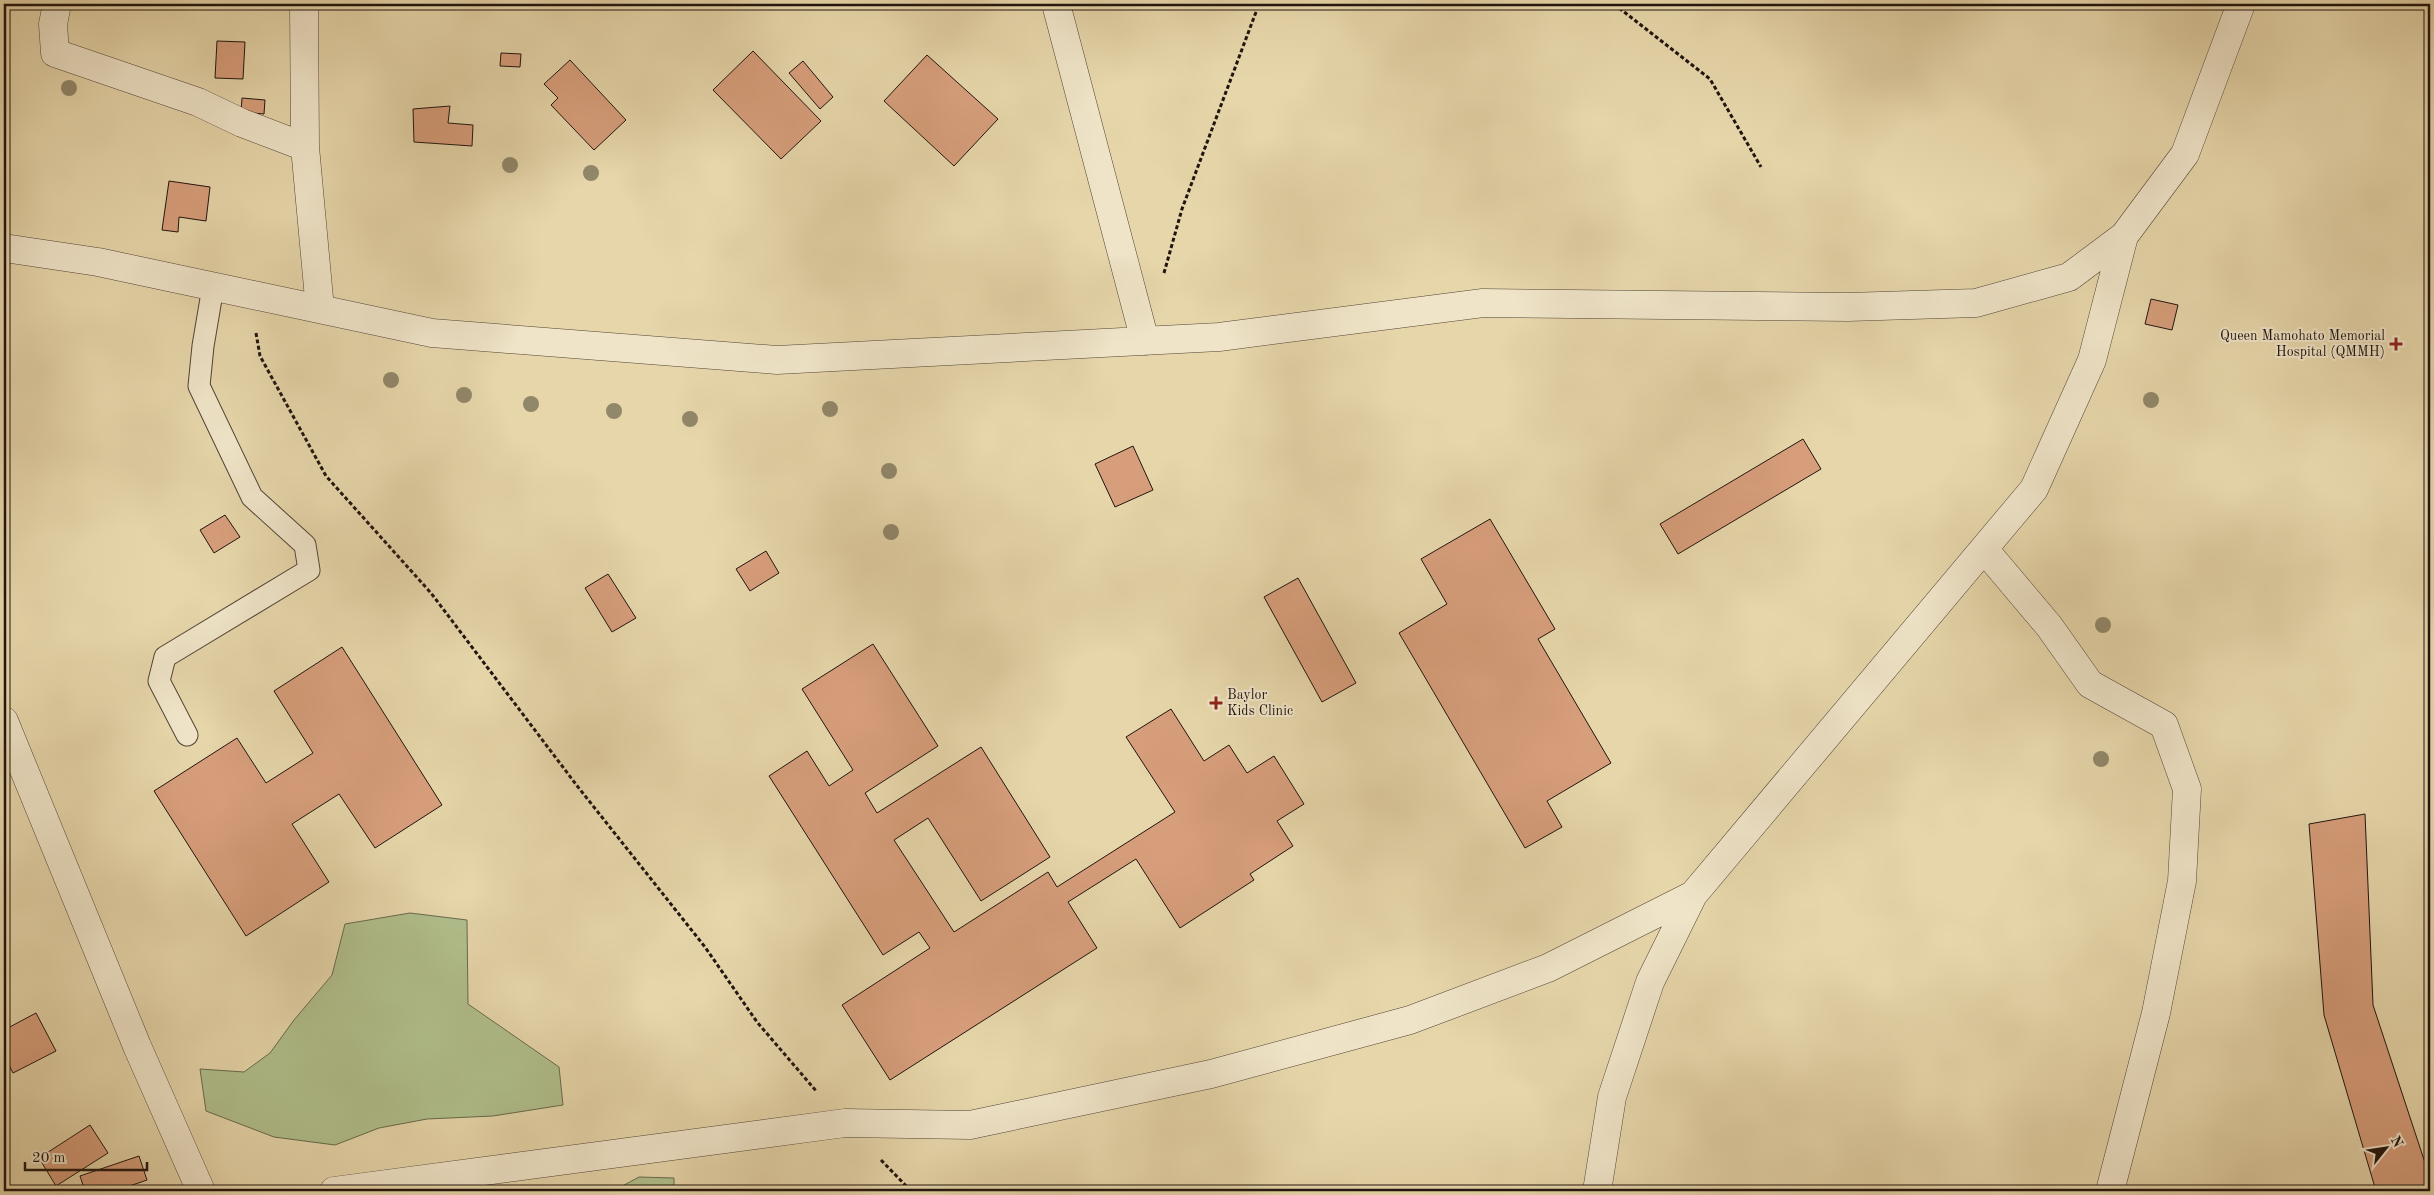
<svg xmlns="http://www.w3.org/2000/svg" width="2434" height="1195" viewBox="0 0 2434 1195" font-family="'Old Standard TT',serif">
  <rect width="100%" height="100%" fill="#e6d6aa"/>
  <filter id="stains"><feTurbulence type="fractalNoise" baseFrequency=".004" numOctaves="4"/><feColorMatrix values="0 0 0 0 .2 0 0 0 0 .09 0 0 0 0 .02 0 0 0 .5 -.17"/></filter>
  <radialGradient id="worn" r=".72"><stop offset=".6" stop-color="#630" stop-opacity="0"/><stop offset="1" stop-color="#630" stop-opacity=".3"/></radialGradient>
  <!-- green -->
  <path fill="#b0bf8c" stroke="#686a4e" d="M 410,913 L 467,920 L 468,1004 L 559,1067 L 563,1105 L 493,1116 L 427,1119 L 379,1128 L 335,1145 L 274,1137 L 206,1111 L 200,1069 L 244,1072 L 270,1053 L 294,1020 L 332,975 L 345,924 Z
    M 639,1177 L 674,1178 L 674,1191 L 613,1191 Z"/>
  <!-- building -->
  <path fill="#d79e7b" stroke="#20140f" d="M 217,41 L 245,42 L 243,79 L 215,78 Z
    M 753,51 L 821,121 L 781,159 L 713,90 Z
    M 501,53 L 521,54 L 520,67 L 500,66 Z
    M 927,55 L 998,119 L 954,166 L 884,101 Z
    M 570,60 L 626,120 L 594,150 L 551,105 L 558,98 L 544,84 Z
    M 803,61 L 833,97 L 820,109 L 789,73 Z
    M 242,98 L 265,100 L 264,114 L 241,112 Z
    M 450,106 L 448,123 L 473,125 L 472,146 L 414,142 L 413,109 Z
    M 169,181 L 210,187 L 206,221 L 179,217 L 178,232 L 162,230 Z
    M 2151,299 L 2178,305 L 2172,330 L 2145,324 Z
    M 1803,439 L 1821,469 L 1678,554 L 1660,524 Z
    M 1133,446 L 1153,490 L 1115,507 L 1095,464 Z
    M 225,515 L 240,537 L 214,553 L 200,530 Z
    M 1490,519 L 1555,629 L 1538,639 L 1611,763 L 1547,801 L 1562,827 L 1525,848 L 1399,633 L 1447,604 L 1421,559 Z
    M 766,551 L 779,573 L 750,591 L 736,569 Z
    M 608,574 L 636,618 L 612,632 L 585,588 Z
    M 1298,578 L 1356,683 L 1322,702 L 1264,597 Z
    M 873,644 L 938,746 L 865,793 L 877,813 L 981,747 L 1050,857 L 981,901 L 928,818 L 894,840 L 954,932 L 1048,872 L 1057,887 L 1175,812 L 1126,737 L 1171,709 L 1204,761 L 1229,745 L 1247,773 L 1274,756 L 1304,804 L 1277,821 L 1293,846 L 1250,874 L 1254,880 L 1180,928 L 1136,859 L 1068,902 L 1097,948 L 890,1080 L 842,1005 L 930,948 L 919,932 L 883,955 L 769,776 L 807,751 L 829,786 L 853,770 L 802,689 Z
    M 342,647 L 442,805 L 375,848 L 339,794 L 292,824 L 329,882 L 246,936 L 154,791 L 237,738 L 266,783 L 313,753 L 274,691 Z
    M 2365,814 L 2373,1005 L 2430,1178 L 2430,1189 L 2419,1191 L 2376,1191 L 2324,1015 L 2309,824 Z
    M 36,1013 L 56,1051 L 13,1073 L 4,1055 L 4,1030 Z
    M 90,1125 L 108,1153 L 56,1186 L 39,1158 Z
    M 139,1156 L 147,1180 L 115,1191 L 85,1191 L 80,1176 Z"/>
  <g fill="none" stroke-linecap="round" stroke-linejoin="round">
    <defs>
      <path id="service" d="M 187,735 L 159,681 L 165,657 L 309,570 L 305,545 L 252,497 L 199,386 L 203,346 L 213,287"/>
      <path id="minor" d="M 57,4 L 53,24 L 55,53 L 198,102 L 242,123 L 305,147
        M 304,4 L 305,147 L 320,309
        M 1056,4 L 1145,341
        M 4,248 L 98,262 L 432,333 L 777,360 L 1219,337 L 1483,303 L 1848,307 L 1976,303 L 2069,277 L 2124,236 L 2185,154 L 2241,4
        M 1984,549 L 2049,626 L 2090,684 L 2164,725 L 2187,789 L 2182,881 L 2156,1013 L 2110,1191
        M 4,721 L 137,1046 L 201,1191
        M 334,1191 L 845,1123 L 970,1125 L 1211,1074 L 1410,1020 L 1548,968 L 1693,895 L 2034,489 L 2092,360 L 2124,236
        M 1597,1191 L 1612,1097 L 1650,982 L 1693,895"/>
    </defs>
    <!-- service casing -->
    <use href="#service" stroke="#524436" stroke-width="23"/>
    <!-- minor casing -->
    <use href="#minor" stroke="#524436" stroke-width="29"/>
    <!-- path -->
    <path stroke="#20140f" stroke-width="3" stroke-dasharray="4 2.5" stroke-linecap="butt" d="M 1614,4 L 1710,79 L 1761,167
      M 1164,273 L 1182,209 L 1259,4
      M 256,333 L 260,356 L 326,476 L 431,593 L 578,787 L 705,947 L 757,1022 L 817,1092
      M 881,1160 L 911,1191"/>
    <!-- service -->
    <use href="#service" stroke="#efe4c8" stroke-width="21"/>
    <!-- minor -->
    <use href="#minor" stroke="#efe4c8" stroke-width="28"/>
  </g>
  <!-- trees -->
  <g fill="#918769">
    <circle cx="69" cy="88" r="8"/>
    <circle cx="510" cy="165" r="8"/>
    <circle cx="591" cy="173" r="8"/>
    <circle cx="391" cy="380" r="8"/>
    <circle cx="464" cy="395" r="8"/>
    <circle cx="2151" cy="400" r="8"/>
    <circle cx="531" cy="404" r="8"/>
    <circle cx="830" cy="409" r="8"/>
    <circle cx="614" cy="411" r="8"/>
    <circle cx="690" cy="419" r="8"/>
    <circle cx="889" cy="471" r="8"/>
    <circle cx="891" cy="532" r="8"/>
    <circle cx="2103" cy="625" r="8"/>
    <circle cx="2101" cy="759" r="8"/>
  </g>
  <!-- markers -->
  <g fill="#8f2418" stroke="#efe4c8" stroke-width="2">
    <path d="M2393.5 336.5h5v5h5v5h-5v5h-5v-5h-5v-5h5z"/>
    <path d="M1213.5 695.5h5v5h5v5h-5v5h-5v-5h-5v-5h5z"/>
  </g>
  <g text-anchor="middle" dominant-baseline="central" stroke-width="4" stroke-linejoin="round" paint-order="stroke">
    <!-- poi labels -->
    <g font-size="14" fill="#20140f" stroke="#efe4c8" text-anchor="end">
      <text x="2385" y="336">Queen Mamohato Memorial<tspan x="2385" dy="16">Hospital (QMMH)</tspan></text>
      <text x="1227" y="695" text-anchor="start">Baylor<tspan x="1227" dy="16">Kids Clinic</tspan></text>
    </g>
  </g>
  <!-- margin -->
  <rect width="2434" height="1195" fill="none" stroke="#e6d6aa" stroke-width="20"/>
  <rect x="5" y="5" width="2424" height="1185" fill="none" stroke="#20140f" stroke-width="2.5"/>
  <rect x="10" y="10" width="2414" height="1175" fill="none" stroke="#20140f"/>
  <!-- north arrow -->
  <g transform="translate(2386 1148) rotate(60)" stroke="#efe4c8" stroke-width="4" paint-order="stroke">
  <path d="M0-4L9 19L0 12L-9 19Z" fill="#20140f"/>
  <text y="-8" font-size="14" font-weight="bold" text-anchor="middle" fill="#20140f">N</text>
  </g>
  <!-- scale -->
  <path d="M25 1162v8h122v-8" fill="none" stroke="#20140f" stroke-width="2.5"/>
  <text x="32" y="1162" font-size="15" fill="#20140f" stroke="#efe4c8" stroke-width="4" paint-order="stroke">20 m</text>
  <rect width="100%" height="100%" filter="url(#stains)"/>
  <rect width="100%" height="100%" fill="url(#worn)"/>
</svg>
